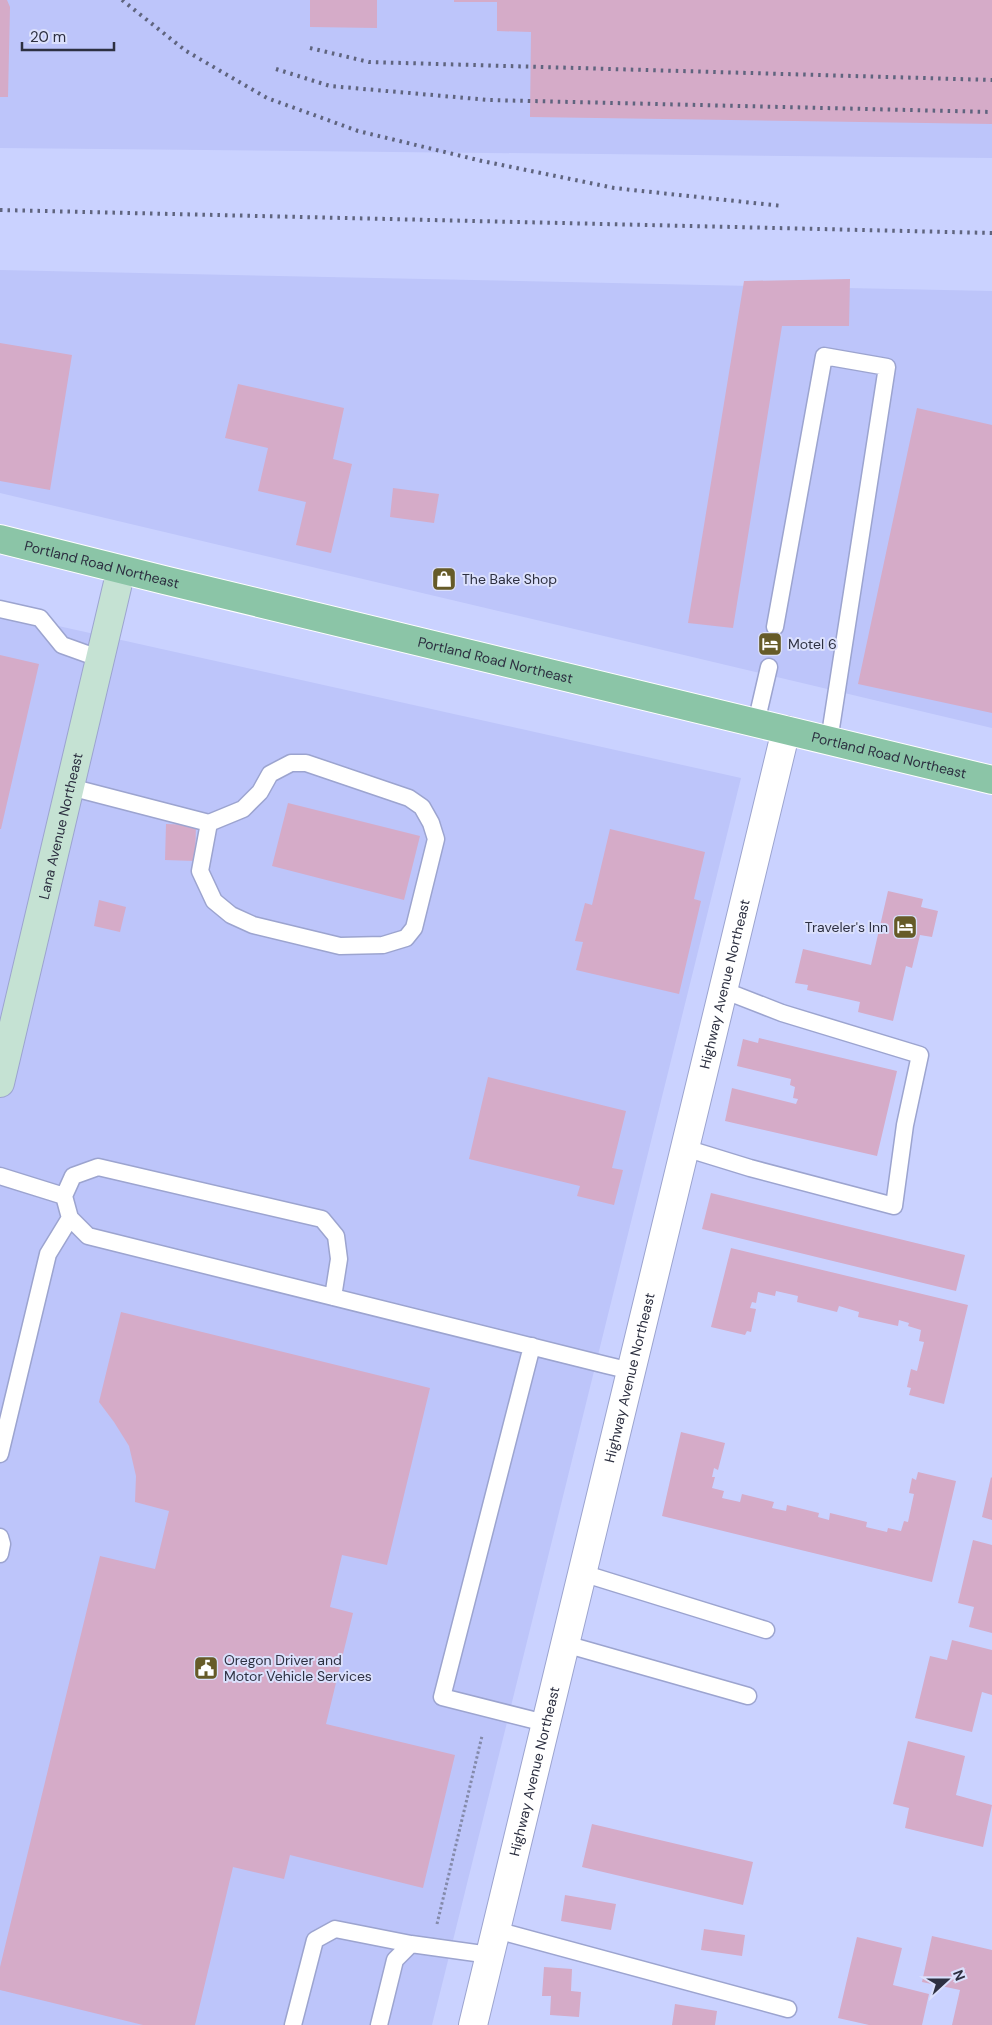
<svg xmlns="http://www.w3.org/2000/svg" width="992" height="2025" viewBox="0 0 992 2025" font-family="'DM Sans',sans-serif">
  <rect width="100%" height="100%" fill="#cad2ff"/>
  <!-- built -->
  <path fill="#bdc5fa" d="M 0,0 L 992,0 L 992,158 L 0,148 Z
    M 0,270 L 992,291 L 992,728 L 0,493 Z
    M 0,613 L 741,778 L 432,2025 L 0,2025 Z"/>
  <!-- building -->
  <path fill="#d5abc8" d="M 0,0 L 7,0 L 10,7 L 8,97 L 0,97 Z
    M 310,0 L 377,0 L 377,28 L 310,27 Z
    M 454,0 L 992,0 L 992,124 L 530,117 L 531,32 L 497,31 L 497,2 L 454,2 Z
    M 850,279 L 849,326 L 782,326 L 733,628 L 688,623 L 744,281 Z
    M 0,343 L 72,355 L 50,490 L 0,481 Z
    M 238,384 L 344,408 L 333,459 L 352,464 L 331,553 L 296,545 L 306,502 L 258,491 L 268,448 L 225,438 Z
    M 917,408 L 992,425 L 992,713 L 858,684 Z
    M 393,488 L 439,494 L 434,523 L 390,517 Z
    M 0,655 L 39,664 L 1,829 L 0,829 Z
    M 288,803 L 420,836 L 404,900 L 272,866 Z
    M 166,824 L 196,825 L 195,861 L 165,860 Z
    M 610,829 L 705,852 L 694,899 L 701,901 L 679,994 L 576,970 L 583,942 L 575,941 L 585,903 L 592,905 Z
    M 888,891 L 923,899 L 921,907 L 938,911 L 932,937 L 920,935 L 912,968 L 906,966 L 893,1021 L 858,1012 L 860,1002 L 807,990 L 808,985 L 795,983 L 803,949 L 871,965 Z
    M 99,900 L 126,907 L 120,932 L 94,926 Z
    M 759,1038 L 897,1071 L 877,1156 L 725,1121 L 732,1088 L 796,1104 L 798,1099 L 793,1098 L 795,1087 L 790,1085 L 791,1079 L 737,1066 L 743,1039 L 758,1043 Z
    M 488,1077 L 626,1111 L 612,1168 L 623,1170 L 614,1205 L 577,1196 L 580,1186 L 469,1159 Z
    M 711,1193 L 965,1255 L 956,1291 L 702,1229 Z
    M 731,1248 L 968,1305 L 944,1404 L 909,1395 L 911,1388 L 907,1387 L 911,1369 L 917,1371 L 924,1342 L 919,1341 L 921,1330 L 908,1326 L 909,1323 L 899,1320 L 898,1326 L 858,1317 L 859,1312 L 839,1306 L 837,1312 L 797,1302 L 798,1296 L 776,1291 L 775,1296 L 758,1292 L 756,1303 L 752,1302 L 750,1308 L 756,1309 L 751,1332 L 747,1331 L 745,1335 L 711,1327 Z
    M 121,1312 L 430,1388 L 387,1565 L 342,1555 L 330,1607 L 353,1613 L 326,1724 L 455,1755 L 423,1888 L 290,1855 L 284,1879 L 233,1867 L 195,2025 L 143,2025 L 0,1990 L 0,1967 L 100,1556 L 155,1569 L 169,1511 L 135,1502 L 136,1476 L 129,1446 L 114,1422 L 99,1402 Z
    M 681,1432 L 725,1443 L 718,1470 L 714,1468 L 712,1477 L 715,1477 L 712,1488 L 724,1491 L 722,1498 L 740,1502 L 742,1494 L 774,1502 L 772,1508 L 786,1511 L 787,1505 L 819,1513 L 818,1517 L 829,1520 L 830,1513 L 867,1522 L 866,1527 L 887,1532 L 888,1528 L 901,1531 L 904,1521 L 908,1522 L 914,1494 L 909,1493 L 912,1478 L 916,1480 L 918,1472 L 956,1481 L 932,1582 L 662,1516 Z
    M 991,1477 L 992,1478 L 992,1520 L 982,1517 Z
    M 973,1540 L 992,1545 L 992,1633 L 969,1627 L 974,1607 L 958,1603 Z
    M 952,1640 L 992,1650 L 992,1695 L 982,1692 L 972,1732 L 915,1718 L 930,1656 L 947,1660 Z
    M 908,1741 L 965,1756 L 956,1795 L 992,1805 L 983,1847 L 905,1828 L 909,1808 L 893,1804 Z
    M 592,1824 L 753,1862 L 743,1905 L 582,1867 Z
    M 565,1895 L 616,1904 L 611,1930 L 561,1921 Z
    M 704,1929 L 745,1935 L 742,1956 L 701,1950 Z
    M 932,1936 L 992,1950 L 992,2025 L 952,2025 L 960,1990 L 922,1982 Z
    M 857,1937 L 902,1948 L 893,1985 L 929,1994 L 922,2025 L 869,2025 L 838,2018 Z
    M 544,1967 L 572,1969 L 571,1991 L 581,1992 L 579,2017 L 550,2015 L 551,1996 L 542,1996 Z
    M 675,2004 L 717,2011 L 715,2025 L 672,2025 Z"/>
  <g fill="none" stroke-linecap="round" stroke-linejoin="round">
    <defs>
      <path id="lane" d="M 0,609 L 40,618 L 62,645 L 101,659
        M 775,627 L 824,356 L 887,367 L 829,741
        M 756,723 L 769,667
        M 70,787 L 209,823 L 243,809 L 260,792 L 270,774 L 291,763 L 306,763 L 409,798 L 422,807 L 431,823 L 436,839 L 414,928 L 406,938 L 383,945 L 340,946 L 253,925 L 231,915 L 214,901 L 200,871 L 209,823
        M 685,1148 L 750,1168 L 894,1206 L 905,1125 L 920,1055 L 782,1013 L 723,990
        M 0,1176 L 64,1196
        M 333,1297 L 339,1259 L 336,1236 L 322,1219 L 98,1167 L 73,1176 L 64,1196 L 70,1218 L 88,1236 L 606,1365 L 631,1371
        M 532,1346 L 442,1697 L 545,1723
        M 0,1454 L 48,1254 L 70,1218
        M 0,1537 L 2,1544 L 0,1554
        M 582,1573 L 766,1630
        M 565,1644 L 748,1696
        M 496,1930 L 788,2009
        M 293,2025 L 315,1940 L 335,1929 L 411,1944 L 490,1955
        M 379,2025 L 395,1960 L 411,1944"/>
      <g id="street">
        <path id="s1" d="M 473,2025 L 786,730"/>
      </g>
      <g id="secondary">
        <path id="s2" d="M 0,1083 L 121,570"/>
      </g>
      <g id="primary">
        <path id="s3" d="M 0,539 L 164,580 L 992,780"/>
      </g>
    </defs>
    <!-- lane casing -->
    <use href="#lane" stroke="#9ca4cf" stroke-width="19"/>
    <!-- street casing -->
    <use href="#street" stroke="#9ca4cf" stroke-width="30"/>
    <!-- secondary casing -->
    <use href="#secondary" stroke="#9ca4cf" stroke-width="30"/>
    <!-- primary casing -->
    <use href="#primary" stroke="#fff" stroke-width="30"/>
    <!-- path -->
    <path stroke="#848aaa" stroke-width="3" stroke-dasharray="2.5 2.5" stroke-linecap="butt" d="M 437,1924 L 482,1736"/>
    <!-- lane -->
    <use href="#lane" stroke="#fff" stroke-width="16"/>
    <!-- street -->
    <use href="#street" stroke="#fff" stroke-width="28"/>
    <!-- secondary -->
    <use href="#secondary" stroke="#c5e2d3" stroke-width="28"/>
    <!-- primary -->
    <use href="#primary" stroke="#8bc5a7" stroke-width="28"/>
    <!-- rail -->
    <path stroke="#5f647e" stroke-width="4" stroke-dasharray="2.5 5" stroke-linecap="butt" d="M 122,0 L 186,51 L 267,98 L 358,131 L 482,161 L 614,188 L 782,206
      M 310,48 L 369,62 L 992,80
      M 276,69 L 330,86 L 489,100 L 992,112
      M 0,210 L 992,233"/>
  </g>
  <!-- icons -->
  <defs>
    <symbol id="shop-square" viewBox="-11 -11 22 22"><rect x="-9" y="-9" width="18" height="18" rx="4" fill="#665b28" stroke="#dbe0fc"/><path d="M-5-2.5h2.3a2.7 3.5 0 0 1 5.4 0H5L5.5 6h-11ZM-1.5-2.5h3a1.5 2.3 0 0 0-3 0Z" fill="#fff"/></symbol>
    <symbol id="hotel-square" viewBox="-11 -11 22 22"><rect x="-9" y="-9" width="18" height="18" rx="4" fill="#665b28" stroke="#dbe0fc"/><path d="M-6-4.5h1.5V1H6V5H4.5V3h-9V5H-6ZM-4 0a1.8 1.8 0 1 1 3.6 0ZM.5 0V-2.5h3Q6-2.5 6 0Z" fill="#fff"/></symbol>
    <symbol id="civic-square" viewBox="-11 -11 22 22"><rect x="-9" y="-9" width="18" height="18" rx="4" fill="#665b28" stroke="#dbe0fc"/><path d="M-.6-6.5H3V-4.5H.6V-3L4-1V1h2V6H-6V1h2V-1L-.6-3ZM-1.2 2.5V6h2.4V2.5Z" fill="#fff"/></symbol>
  </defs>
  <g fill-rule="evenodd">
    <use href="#shop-square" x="430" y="565" width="28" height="28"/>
    <use href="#hotel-square" x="756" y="630" width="28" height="28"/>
    <use href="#hotel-square" x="891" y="913" width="28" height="28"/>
    <use href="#civic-square" x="192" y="1654" width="28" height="28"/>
  </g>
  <g text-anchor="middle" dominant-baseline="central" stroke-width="4" stroke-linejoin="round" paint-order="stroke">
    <!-- street labels -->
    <g font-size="14" fill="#2d3041" stroke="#dbe0fc">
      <text stroke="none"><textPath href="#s3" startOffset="105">Portland Road Northeast</textPath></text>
      <text stroke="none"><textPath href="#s3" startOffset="510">Portland Road Northeast</textPath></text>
      <text stroke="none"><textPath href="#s3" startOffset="915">Portland Road Northeast</textPath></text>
      <text stroke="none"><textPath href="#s2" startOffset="264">Lana Avenue Northeast</textPath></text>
      <text stroke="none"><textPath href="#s1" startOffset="1071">Highway Avenue Northeast</textPath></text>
      <text stroke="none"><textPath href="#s1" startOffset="666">Highway Avenue Northeast</textPath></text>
      <text stroke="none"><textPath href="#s1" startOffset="261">Highway Avenue Northeast</textPath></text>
    </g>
    <!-- poi labels -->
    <g font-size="14" fill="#2d3041" stroke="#dbe0fc" text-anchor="start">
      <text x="462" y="579">The Bake Shop</text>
      <text x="788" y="644">Motel 6</text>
      <text x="888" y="927" text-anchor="end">Traveler's Inn</text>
      <text x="224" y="1660">Oregon Driver and<tspan x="224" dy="16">Motor Vehicle Services</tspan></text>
    </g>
  </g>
  <!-- north arrow -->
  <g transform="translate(947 1980) rotate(69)" stroke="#dbe0fc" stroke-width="4" paint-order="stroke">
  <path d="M0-4L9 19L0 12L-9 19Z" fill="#2d3041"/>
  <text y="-8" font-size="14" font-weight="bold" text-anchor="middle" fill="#2d3041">N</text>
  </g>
  <!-- scale -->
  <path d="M22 42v8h92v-8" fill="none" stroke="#2d3041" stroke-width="2.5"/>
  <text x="30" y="42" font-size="15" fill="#2d3041" stroke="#dbe0fc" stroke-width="4" paint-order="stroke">20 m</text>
</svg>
